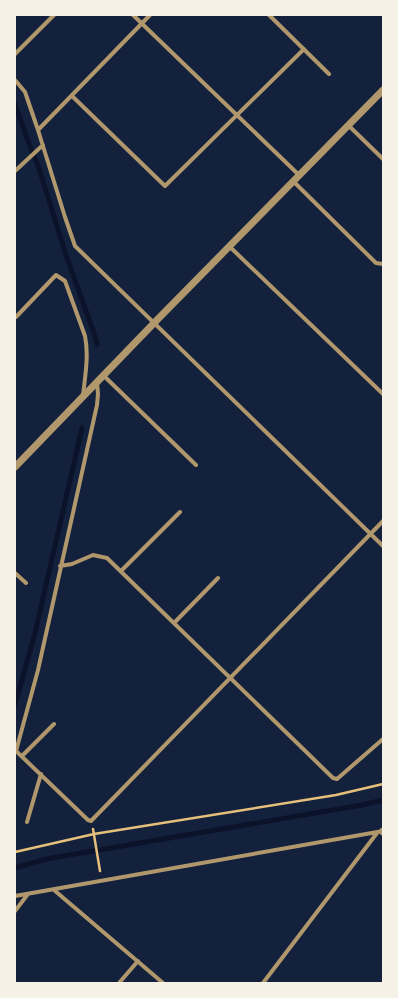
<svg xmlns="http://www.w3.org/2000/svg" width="398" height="998" viewBox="0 0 398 998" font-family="'Source Serif 4',serif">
  <rect width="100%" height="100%" fill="#14213d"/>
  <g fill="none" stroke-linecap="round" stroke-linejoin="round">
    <!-- stream -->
    <path stroke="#0b132b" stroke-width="5" d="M 15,104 L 29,144 L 39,168 L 65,252 L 96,339 L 97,345
      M 15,705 L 35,633 L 82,428
      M 15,868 L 46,859 L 362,805 L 383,800"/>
    <!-- path -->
    <path stroke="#e5c07b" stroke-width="2.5" d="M 93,829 L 100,871
      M 15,852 L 94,834 L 336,795 L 383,784"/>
    <!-- minor -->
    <path stroke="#b1986c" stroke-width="4" d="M 133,15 L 299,175
      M 269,15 L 329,74
      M 15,54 L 54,15
      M 15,80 L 25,92 L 38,130 L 65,217 L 75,246 L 383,546
      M 72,96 L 165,186 L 304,49
      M 348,125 L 383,159
      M 38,130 L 150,15
      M 15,171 L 43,145
      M 293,181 L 376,263 L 383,264
      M 230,247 L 383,394
      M 16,317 L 56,275 L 65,281 L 85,336 C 89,356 85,376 83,396
      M 104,376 L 196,465
      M 60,566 L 72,564 L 93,555 L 107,558 L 333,778 L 337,779 L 383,739
      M 121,571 L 180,512
      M 15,573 L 26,583
      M 174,623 L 218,578
      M 15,750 L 88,820 L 91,821 L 383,521
      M 16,751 L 38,670 L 97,405 L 98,394 L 97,383
      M 22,756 L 54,724
      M 27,822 L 41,774
      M 54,890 L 163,983
      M 15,896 L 383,831
      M 15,911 L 28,894
      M 119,983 L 138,961
      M 263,983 L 377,833"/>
    <!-- tertiary -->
    <path stroke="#b1986c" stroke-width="7" d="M 15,467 L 155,322 L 383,90
      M 383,831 L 383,832"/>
  </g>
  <!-- border -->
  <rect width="398" height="998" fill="none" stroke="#f6f1e7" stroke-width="32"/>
</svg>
